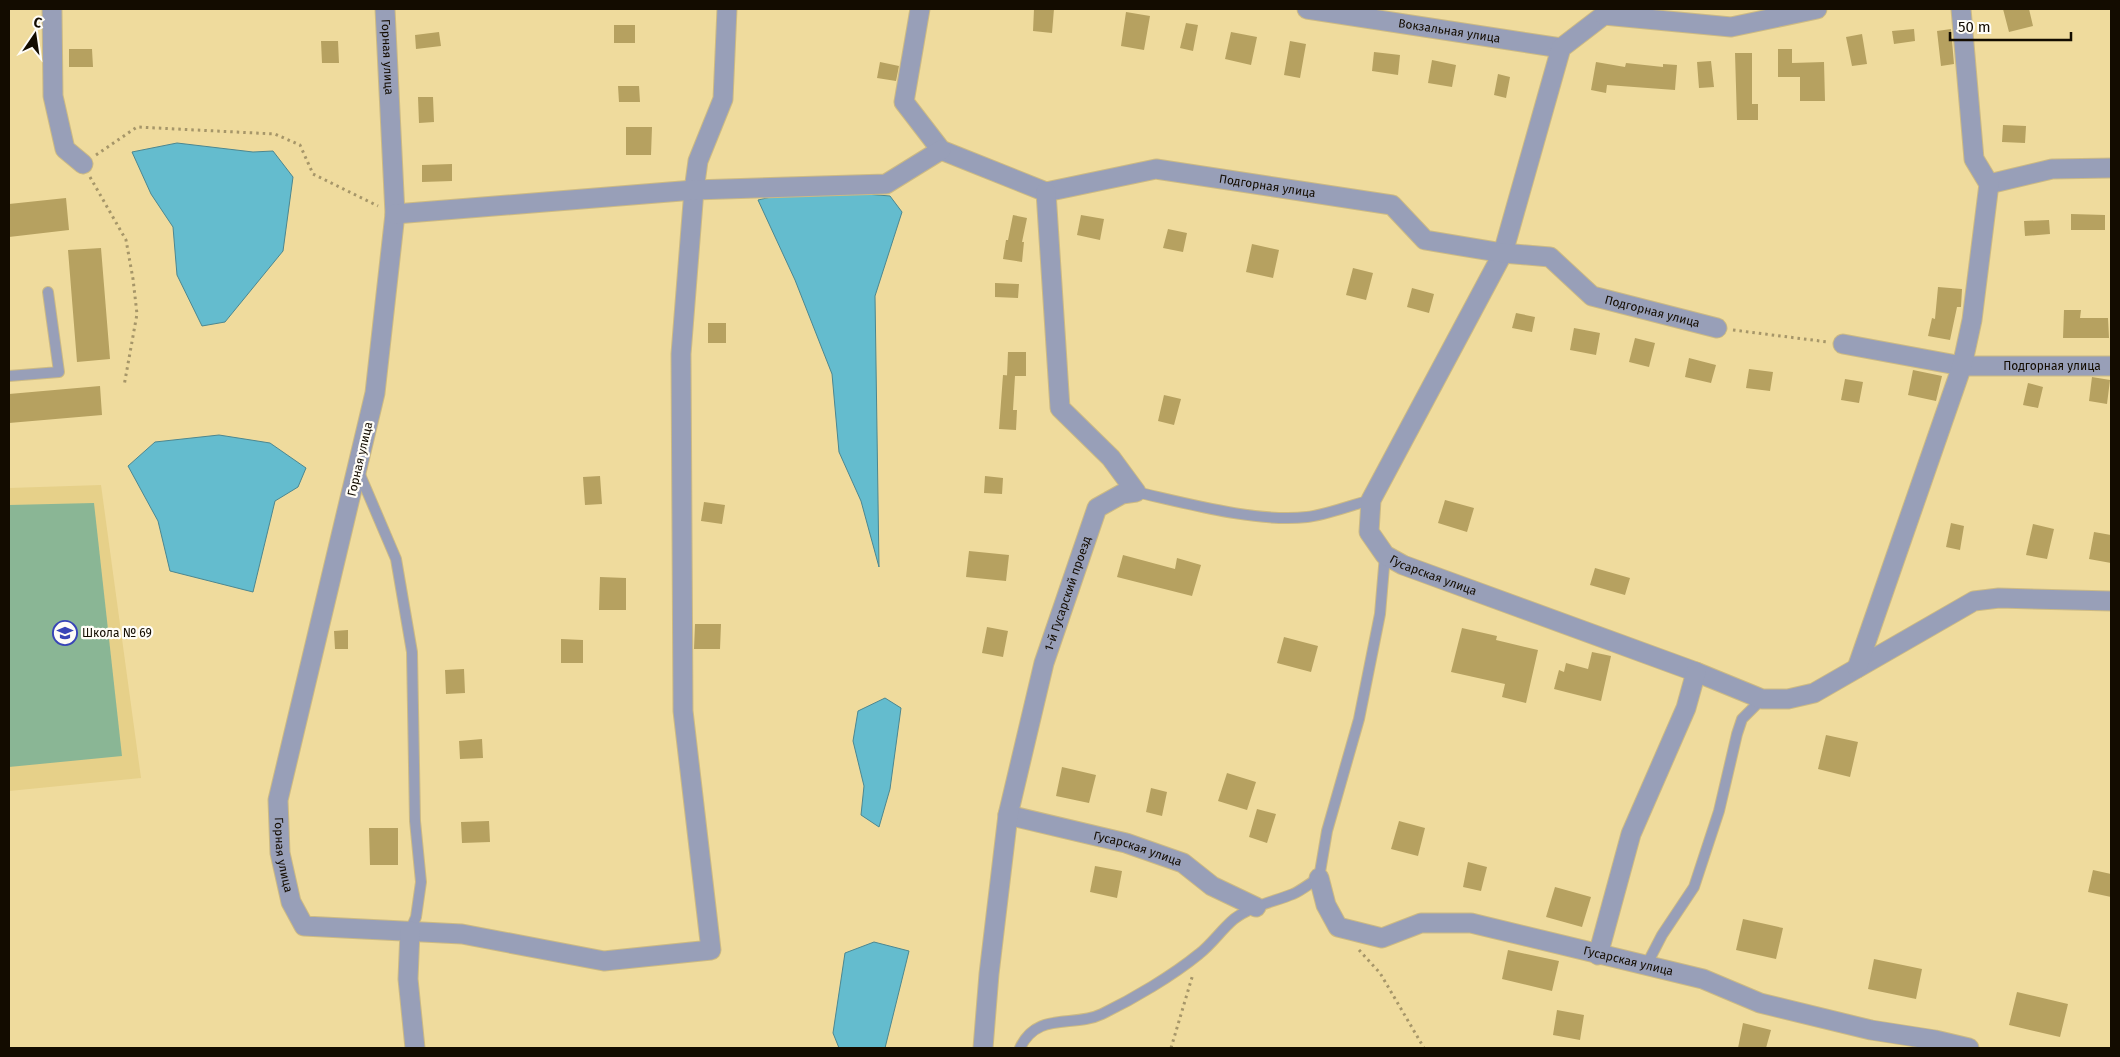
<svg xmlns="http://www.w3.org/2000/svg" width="2120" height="1057" viewBox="0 0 2120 1057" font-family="'Fira Sans',sans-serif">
  <rect width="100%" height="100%" fill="#efdb9d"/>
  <!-- built -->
  <path fill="#e6d089" d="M 101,485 L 141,778 L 9,791 L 9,488 Z"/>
  <!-- green -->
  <path fill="#8ab695" d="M 94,503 L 122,756 L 9,767 L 9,505 Z"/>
  <!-- water -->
  <path fill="#64bcce" stroke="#4c8790" d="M 177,143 L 253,152 L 273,151 L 293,177 L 283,251 L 225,322 L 202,326 L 177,275 L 173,227 L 151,194 L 132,152 Z
    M 806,189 L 890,196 L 902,212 L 875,296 L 879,567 L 861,501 L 839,452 L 832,374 L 795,280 L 758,200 Z
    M 219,435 L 270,443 L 306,468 L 298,487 L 275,501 L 253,592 L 170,571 L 158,521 L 128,466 L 155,442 Z
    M 885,698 L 901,708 L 890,789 L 879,827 L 861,815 L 864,786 L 853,741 L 858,711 Z
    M 874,942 L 909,951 L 885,1048 L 839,1048 L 833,1033 L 845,953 Z"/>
  <!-- building -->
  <path fill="#b6a160" d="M 1034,9 L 1054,9 L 1052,33 L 1033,31 Z
    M 2003,9 L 2029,9 L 2033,26 L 2009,32 Z
    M 1126,12 L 1150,16 L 1144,50 L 1121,46 Z
    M 1186,23 L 1198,25 L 1193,51 L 1180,48 Z
    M 614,25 L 635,25 L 635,43 L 614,43 Z
    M 1914,29 L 1915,41 L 1894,44 L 1892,31 Z
    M 1951,29 L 1954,64 L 1941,66 L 1937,31 Z
    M 439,32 L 441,46 L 416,49 L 415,35 Z
    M 1231,32 L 1257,37 L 1251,65 L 1225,59 Z
    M 1862,34 L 1867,64 L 1852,66 L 1846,37 Z
    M 321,41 L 338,41 L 339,63 L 322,63 Z
    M 1290,41 L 1306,44 L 1300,78 L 1284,75 Z
    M 69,49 L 92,49 L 93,67 L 69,67 Z
    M 1778,49 L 1792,49 L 1792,63 L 1824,62 L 1825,101 L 1800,101 L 1800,77 L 1778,77 Z
    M 1374,52 L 1400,55 L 1398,75 L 1372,71 Z
    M 1735,53 L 1752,53 L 1752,104 L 1758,104 L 1758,120 L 1737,120 Z
    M 1432,60 L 1456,65 L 1452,87 L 1428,83 Z
    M 1711,61 L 1714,87 L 1699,88 L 1697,62 Z
    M 880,62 L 899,66 L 896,81 L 877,78 Z
    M 1596,62 L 1625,67 L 1626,63 L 1663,67 L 1663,64 L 1677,65 L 1675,90 L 1607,85 L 1606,93 L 1591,90 Z
    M 1498,74 L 1510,77 L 1506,98 L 1494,95 Z
    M 618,86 L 639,86 L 640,102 L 619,102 Z
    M 418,97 L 433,97 L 434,122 L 419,123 Z
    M 2003,125 L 2026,126 L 2025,143 L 2002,142 Z
    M 626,127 L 652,127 L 651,155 L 626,155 Z
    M 452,164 L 452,181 L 422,182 L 422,165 Z
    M 66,198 L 69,230 L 9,237 L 9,204 Z
    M 2071,214 L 2105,215 L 2105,230 L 2071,230 Z
    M 1013,215 L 1027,218 L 1022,242 L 1024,242 L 1022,262 L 1003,259 L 1006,240 L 1008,240 Z
    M 1081,215 L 1104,219 L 1100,240 L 1077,235 Z
    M 2049,220 L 2050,234 L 2025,236 L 2024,221 Z
    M 1168,229 L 1187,233 L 1183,252 L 1163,248 Z
    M 1252,244 L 1279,250 L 1273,278 L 1246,272 Z
    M 101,248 L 110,359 L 77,362 L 68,250 Z
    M 1353,268 L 1373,273 L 1366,300 L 1346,295 Z
    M 995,283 L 1019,284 L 1018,298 L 995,297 Z
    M 1938,287 L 1962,289 L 1961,307 L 1957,307 L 1950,340 L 1928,336 L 1932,318 L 1935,319 Z
    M 1412,288 L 1434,294 L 1429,313 L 1407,307 Z
    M 2064,310 L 2081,310 L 2080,318 L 2108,318 L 2109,338 L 2063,338 Z
    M 1516,313 L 1535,317 L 1532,332 L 1512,328 Z
    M 708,323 L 726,323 L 726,343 L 708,343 Z
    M 1574,328 L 1600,333 L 1596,355 L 1570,350 Z
    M 1635,338 L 1655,343 L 1649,367 L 1629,362 Z
    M 1008,352 L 1026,352 L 1026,376 L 1007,376 Z
    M 1689,358 L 1716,365 L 1711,383 L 1685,377 Z
    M 1749,369 L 1773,372 L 1770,391 L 1746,388 Z
    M 1913,370 L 1942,376 L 1936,401 L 1908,395 Z
    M 1003,375 L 1015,376 L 1013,410 L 1017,410 L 1016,430 L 999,429 Z
    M 2092,377 L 2110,380 L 2107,404 L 2089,401 Z
    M 1845,379 L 1863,382 L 1859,403 L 1841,400 Z
    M 2028,383 L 2043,387 L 2038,408 L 2023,405 Z
    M 100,386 L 102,415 L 9,423 L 9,394 Z
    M 1164,395 L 1181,399 L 1174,425 L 1158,421 Z
    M 600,476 L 602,504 L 585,505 L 583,477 Z
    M 985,476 L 1003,478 L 1002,494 L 984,493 Z
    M 1445,500 L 1474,508 L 1467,532 L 1438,523 Z
    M 704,502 L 725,505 L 722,524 L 701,521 Z
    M 1951,523 L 1964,526 L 1960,550 L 1946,547 Z
    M 2033,524 L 2054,529 L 2047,559 L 2026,555 Z
    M 2094,532 L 2111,535 L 2111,563 L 2089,559 Z
    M 969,551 L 1009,555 L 1006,581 L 966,577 Z
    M 1123,555 L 1175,569 L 1177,558 L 1201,565 L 1192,596 L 1117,577 Z
    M 1595,568 L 1630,578 L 1625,595 L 1590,585 Z
    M 600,577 L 626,578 L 626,610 L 599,610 Z
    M 695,624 L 721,624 L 720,649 L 694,649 Z
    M 987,627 L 1008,631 L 1003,657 L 982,653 Z
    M 1462,628 L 1497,636 L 1496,640 L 1538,650 L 1526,703 L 1502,697 L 1505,684 L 1451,672 Z
    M 348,630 L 348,649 L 335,649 L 334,631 Z
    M 1284,637 L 1318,646 L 1311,672 L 1277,663 Z
    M 561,639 L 583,640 L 583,663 L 561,663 Z
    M 1592,652 L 1611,656 L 1601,701 L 1554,689 L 1559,670 L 1564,672 L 1566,663 L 1588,669 Z
    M 464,669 L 465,693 L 446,694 L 445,670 Z
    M 1826,735 L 1858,742 L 1850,777 L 1818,769 Z
    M 482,739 L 483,758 L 460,759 L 459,741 Z
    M 1062,767 L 1096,775 L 1089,803 L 1056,796 Z
    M 1227,773 L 1256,782 L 1247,810 L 1218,801 Z
    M 1151,788 L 1167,792 L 1162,816 L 1146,812 Z
    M 1257,809 L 1276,814 L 1267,843 L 1249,837 Z
    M 489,821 L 490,842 L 462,843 L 461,822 Z
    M 1399,821 L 1425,828 L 1418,856 L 1391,849 Z
    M 369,828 L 398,828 L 398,865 L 370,865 Z
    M 1468,862 L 1487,867 L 1481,891 L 1463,887 Z
    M 1095,866 L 1122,871 L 1117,898 L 1090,892 Z
    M 2093,870 L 2111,874 L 2111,897 L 2088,892 Z
    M 1555,887 L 1591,897 L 1582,927 L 1546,917 Z
    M 1743,919 L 1783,928 L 1776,959 L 1736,950 Z
    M 1508,950 L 1559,961 L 1552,991 L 1502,979 Z
    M 1874,959 L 1922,969 L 1916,999 L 1868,989 Z
    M 2017,992 L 2068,1004 L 2060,1037 L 2009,1025 Z
    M 1557,1010 L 1584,1015 L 1580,1040 L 1553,1035 Z
    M 1743,1023 L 1771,1030 L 1766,1048 L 1738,1048 Z"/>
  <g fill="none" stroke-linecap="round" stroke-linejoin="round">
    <defs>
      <path id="service" d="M 9,376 L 59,372 L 48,292
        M 358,470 L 396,559 L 412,652 L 415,821 L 421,882 L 416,917 L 410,931
        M 1136,492 C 1185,503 1258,523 1307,517 C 1326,515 1351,505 1371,500
        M 1646,966 L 1662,935 L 1694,887 L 1719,811 L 1737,734 L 1742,719 L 1762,699
        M 1020,1048 C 1037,1011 1073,1028 1102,1014 C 1133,999 1172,976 1199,954 C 1212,944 1221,930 1234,919 C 1251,906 1273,902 1293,894 C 1302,890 1310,883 1319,878 L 1327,831 L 1359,719 L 1380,614 L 1385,555"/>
      <g id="minor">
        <path d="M 52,9 L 53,96 L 65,149 L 83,164"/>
        <path id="s1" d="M 385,9 L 395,214 L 375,393 L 278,800 L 280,853 L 291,902 L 304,926 L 462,934 L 604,961 L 711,950 L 683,711 L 681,354 L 694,190 L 698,161 L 723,99 L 727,9"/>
        <path d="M 920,9 L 904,102 L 941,150 L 1046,192"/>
        <path id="s2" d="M 1307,9 L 1561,48"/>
        <path id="s3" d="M 1605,9 L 1604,15 L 1561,48 L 1503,253 L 1371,500 L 1369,532 L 1385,555 L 1403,565 L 1696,672 L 1762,699 L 1788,699 L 1814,693 L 1974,601 L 1999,598 L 2111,601"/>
        <path d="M 1604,15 L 1731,27 L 1817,9"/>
        <path d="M 1989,184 L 2052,169 L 2111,168"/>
        <path id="s4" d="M 1046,192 L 1156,169 L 1392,205 L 1425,240 L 1503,253 L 1550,257 L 1592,296 L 1717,328"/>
        <path d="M 395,214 L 694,190 L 886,184 L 941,150"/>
        <path id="s5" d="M 1843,344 L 1962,366 L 2111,366"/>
        <path d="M 1857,668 L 1962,366 L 1972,320 L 1989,184 L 1974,159 L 1961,9"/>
        <path id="s6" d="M 1008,815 L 1126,843 L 1183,863 L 1212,886 L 1256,907"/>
        <path id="s7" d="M 1319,878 L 1326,905 L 1338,927 L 1382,938 L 1421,923 L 1471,923 L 1703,979 L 1760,1003 L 1871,1030 L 1935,1040 L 1969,1048"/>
        <path d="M 410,931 L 408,979 L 415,1048"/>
        <path d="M 1598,955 L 1631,834 L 1686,708 L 1696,672"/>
        <path id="s8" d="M 983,1048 L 989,974 L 1008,815 L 1044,663 L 1097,508 L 1122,494 L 1136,492 L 1111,458 L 1060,408 L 1046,192"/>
      </g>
    </defs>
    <!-- service casing -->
    <use href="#service" stroke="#ccba84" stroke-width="12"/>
    <!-- minor casing -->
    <use href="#minor" stroke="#ccba84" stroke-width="21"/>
    <!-- path -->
    <path stroke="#a69669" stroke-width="3" stroke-dasharray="2.5 4" stroke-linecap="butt" d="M 96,155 L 137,127 L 275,134 L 300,145 L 313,174 L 378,206
      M 90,177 L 126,240 L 133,279 L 137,314 L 124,386
      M 1733,330 L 1828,342
      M 1359,950 L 1380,973 L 1424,1048
      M 1171,1048 L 1193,974"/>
    <!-- service -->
    <use href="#service" stroke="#989fb8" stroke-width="10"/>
    <!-- minor -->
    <use href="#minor" stroke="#989fb8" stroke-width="19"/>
  </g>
  <!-- icons -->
  <defs>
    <symbol id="school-ring" viewBox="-11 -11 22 22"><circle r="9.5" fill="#fffdf7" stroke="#3844b7" stroke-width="1.5"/><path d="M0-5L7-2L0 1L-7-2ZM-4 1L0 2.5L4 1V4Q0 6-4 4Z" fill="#3844b7"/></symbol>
  </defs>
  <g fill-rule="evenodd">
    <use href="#school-ring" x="51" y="619" width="28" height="28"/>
  </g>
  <g text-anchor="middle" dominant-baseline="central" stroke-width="4.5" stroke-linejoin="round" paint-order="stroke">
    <!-- street labels -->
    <g font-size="12" fill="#130c00" stroke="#fffdf7">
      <text stroke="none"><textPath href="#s2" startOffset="144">Вокзальная улица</textPath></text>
      <text stroke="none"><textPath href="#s1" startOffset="48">Горная улица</textPath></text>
      <text stroke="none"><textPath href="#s4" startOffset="225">Подгорная улица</textPath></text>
      <text stroke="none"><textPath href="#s4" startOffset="645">Подгорная улица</textPath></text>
      <text stroke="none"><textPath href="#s5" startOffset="211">Подгорная улица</textPath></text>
      <text transform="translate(360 459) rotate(-77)">Горная улица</text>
      <text stroke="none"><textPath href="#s3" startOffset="666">Гусарская улица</textPath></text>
      <text stroke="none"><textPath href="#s8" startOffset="464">1-й Гусарский проезд</textPath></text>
      <text stroke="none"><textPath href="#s6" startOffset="134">Гусарская улица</textPath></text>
      <text stroke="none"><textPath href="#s1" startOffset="859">Горная улица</textPath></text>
      <text stroke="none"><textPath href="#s7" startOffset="352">Гусарская улица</textPath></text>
    </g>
    <!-- poi labels -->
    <g font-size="12" fill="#130c00" stroke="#fffdf7" text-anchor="start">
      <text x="82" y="633">Школа № 69</text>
    </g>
  </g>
  <!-- border -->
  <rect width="2120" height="1057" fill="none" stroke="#130c00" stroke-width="20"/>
  <!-- north arrow -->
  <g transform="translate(35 35) rotate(13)" stroke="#fffdf7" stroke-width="4" paint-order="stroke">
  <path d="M0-4L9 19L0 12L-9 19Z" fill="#130c00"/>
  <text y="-8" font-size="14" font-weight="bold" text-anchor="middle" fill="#130c00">С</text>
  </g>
  <!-- scale -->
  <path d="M1950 32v8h121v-8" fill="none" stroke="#130c00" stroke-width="2.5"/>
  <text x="1958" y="32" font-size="15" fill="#130c00" stroke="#fffdf7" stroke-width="4" paint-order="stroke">50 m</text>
</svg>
